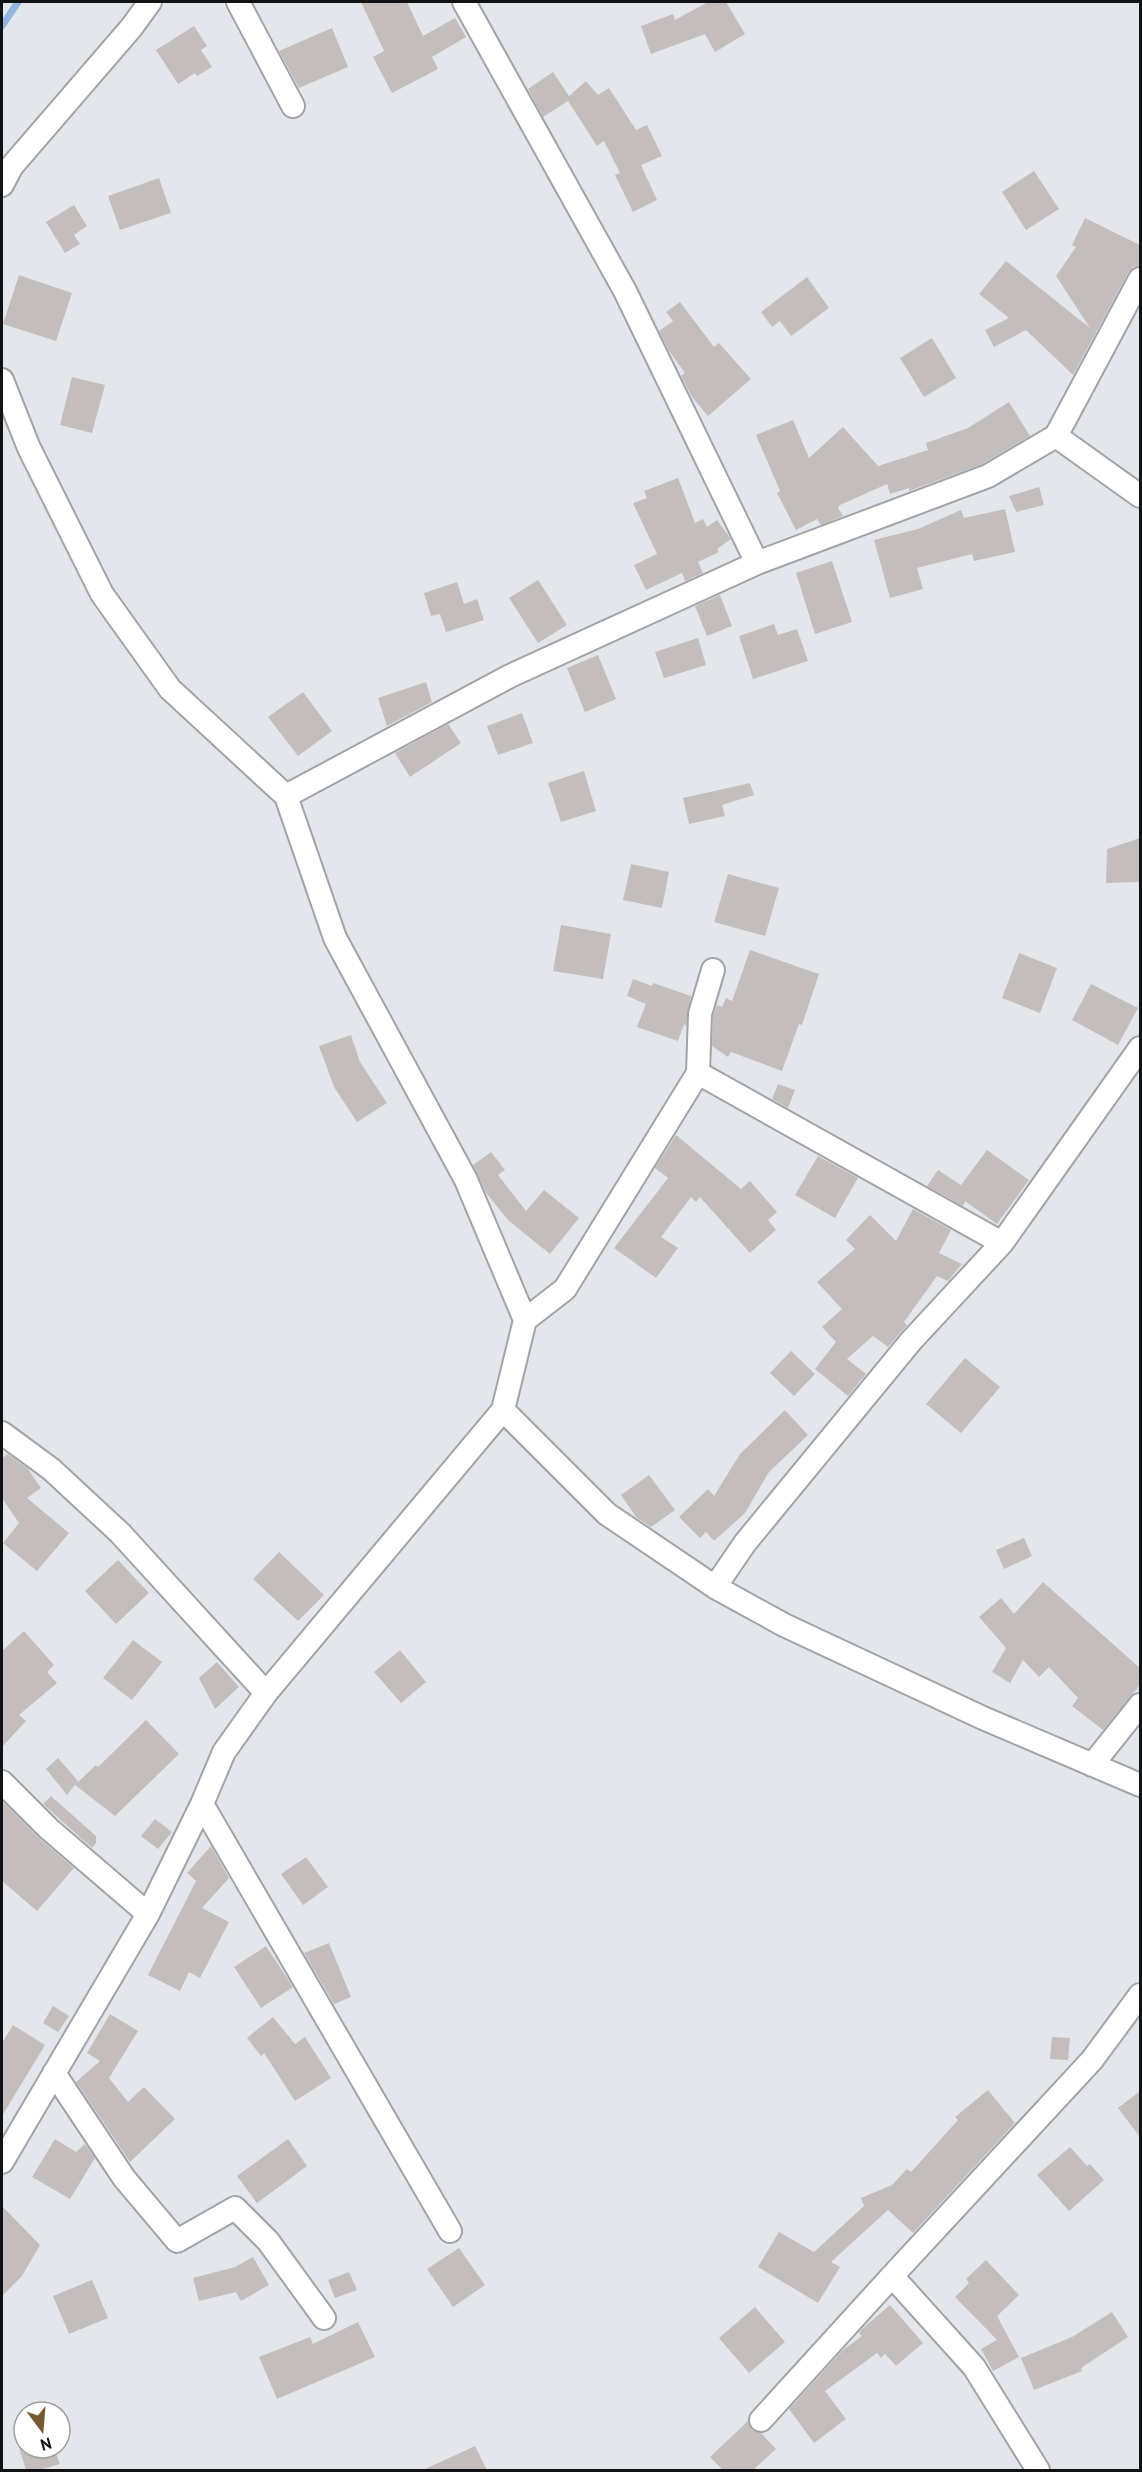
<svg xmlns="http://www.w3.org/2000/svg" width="1142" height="2472" viewBox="0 0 1142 2472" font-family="'PT Sans',sans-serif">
  <rect width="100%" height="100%" fill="#e3e7ec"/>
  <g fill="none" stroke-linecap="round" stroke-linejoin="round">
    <!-- stream -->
    <path stroke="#90b6e1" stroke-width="7" d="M 2,26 L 18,2"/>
  </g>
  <!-- building -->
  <path fill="#c3bebb" d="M 361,2 L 407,2 L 423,36 L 455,18 L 466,37 L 432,57 L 438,69 L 392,93 L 373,57 L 384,51 Z
    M 708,2 L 726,2 L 745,34 L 715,52 L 705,34 L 651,54 L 641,26 L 673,14 L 675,20 Z
    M 194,26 L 207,46 L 201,50 L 212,67 L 197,76 L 195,73 L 178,84 L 156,50 Z
    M 332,28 L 348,67 L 299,88 L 279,51 Z
    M 553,72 L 569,96 L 586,81 L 598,95 L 609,88 L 636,130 L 647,125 L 662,156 L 641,165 L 657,200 L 633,212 L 615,175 L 620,173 L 604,141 L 597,146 L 568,101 L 543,117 L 528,89 Z
    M 1034,171 L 1059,209 L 1026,230 L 1002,192 Z
    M 159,178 L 171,213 L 120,230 L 108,196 Z
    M 74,205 L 87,226 L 74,235 L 80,244 L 65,253 L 46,222 Z
    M 1085,218 L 1140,245 L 1140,266 L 1133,267 L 1128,273 L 1073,375 L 1026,330 L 994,347 L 985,330 L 1009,318 L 979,294 L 1006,261 L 1090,328 L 1056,276 L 1076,247 L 1072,245 Z
    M 19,275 L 72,293 L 56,341 L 3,324 Z
    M 807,277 L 829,308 L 791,336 L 780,321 L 772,327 L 761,312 Z
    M 680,302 L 714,347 L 719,343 L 751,379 L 708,416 L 692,397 L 681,376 L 685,373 L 669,351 L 659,331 L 673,321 L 666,312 Z
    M 932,338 L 956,378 L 924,397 L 900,358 Z
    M 72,377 L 105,385 L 92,433 L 60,425 Z
    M 1009,402 L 1030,436 L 982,464 L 909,491 L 909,488 L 890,494 L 887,484 L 840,505 L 838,508 L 843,516 L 821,525 L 817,519 L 796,530 L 777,493 L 780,491 L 756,435 L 793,420 L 809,458 L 843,427 L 878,466 L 928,450 L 926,443 L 968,428 Z
    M 678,478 L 695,523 L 703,519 L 707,527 L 717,520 L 731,539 L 717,549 L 719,552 L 698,562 L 703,573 L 685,581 L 682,573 L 646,590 L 634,565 L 657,554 L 633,503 L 647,498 L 644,491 Z
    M 1039,487 L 1044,505 L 1016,512 L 1009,496 Z
    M 1005,509 L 1015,552 L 974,561 L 972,554 L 917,568 L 923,589 L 890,598 L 874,540 L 918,529 L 961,510 L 964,518 Z
    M 832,561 L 852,622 L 815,634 L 796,573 Z
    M 538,580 L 567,625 L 538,643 L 509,598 Z
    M 457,582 L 464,604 L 477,599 L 484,620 L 446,632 L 440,614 L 431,616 L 424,593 Z
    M 720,595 L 732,626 L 707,636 L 695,606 Z
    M 774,624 L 778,635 L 797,629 L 808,661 L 753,679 L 739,636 Z
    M 698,638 L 706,665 L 664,678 L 655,652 Z
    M 598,655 L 616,699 L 585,712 L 567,668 Z
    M 426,682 L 432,702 L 387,726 L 378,698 Z
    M 303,692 L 332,731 L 298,756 L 268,717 Z
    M 522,713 L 533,743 L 498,755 L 487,726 Z
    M 448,724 L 461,743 L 410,777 L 395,753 Z
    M 584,771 L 596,811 L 561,822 L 548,783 Z
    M 750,783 L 754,795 L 722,805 L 725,816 L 689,824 L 683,798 Z
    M 1140,838 L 1140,882 L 1106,883 L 1107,849 Z
    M 631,864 L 669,872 L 662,908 L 623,900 Z
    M 728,874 L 779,888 L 765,936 L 714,922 Z
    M 561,925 L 611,934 L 603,979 L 553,971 Z
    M 750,950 L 819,974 L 802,1025 L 799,1024 L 782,1071 L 731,1052 L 728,1057 L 712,1046 L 713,1016 L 717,1005 L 722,1007 L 726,998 L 732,1001 Z
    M 1019,953 L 1057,968 L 1040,1013 L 1002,998 Z
    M 633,979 L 652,986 L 653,983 L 691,996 L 686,1026 L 684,1024 L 678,1041 L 637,1027 L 646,1004 L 627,996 Z
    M 1091,984 L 1138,1008 L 1118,1045 L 1072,1020 Z
    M 351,1035 L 360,1062 L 387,1103 L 357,1122 L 334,1087 L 319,1046 Z
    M 778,1084 L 795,1090 L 788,1108 L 772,1099 Z
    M 676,1135 L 741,1189 L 750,1181 L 777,1212 L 768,1220 L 776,1230 L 750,1253 L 700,1197 L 696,1202 L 691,1197 L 661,1237 L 678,1248 L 656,1278 L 614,1248 L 668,1178 L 655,1168 Z
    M 987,1150 L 1029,1180 L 997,1224 L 965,1201 L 963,1206 L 927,1186 L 938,1170 L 961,1185 Z
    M 491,1152 L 505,1170 L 498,1175 L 526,1211 L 544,1190 L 579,1218 L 550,1254 L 509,1221 L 486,1193 L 473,1165 Z
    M 818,1156 L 858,1178 L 835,1218 L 795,1195 Z
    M 913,1209 L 951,1230 L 939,1253 L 962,1264 L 948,1281 L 937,1276 L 904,1322 L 907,1325 L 888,1347 L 873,1336 L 847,1359 L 866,1374 L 848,1396 L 815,1369 L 836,1342 L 822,1327 L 842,1309 L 817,1282 L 855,1249 L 846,1240 L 870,1215 L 896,1241 Z
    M 791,1351 L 815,1374 L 794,1396 L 770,1373 Z
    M 965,1358 L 1000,1387 L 961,1433 L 926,1404 Z
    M 785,1410 L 808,1435 L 769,1472 L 745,1513 L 714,1541 L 706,1532 L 700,1538 L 679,1517 L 708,1489 L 714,1496 L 740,1454 Z
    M 8,1454 L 28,1469 L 41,1488 L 27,1498 L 69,1533 L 37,1571 L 3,1543 L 19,1523 L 2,1498 L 2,1458 Z
    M 649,1475 L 675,1510 L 651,1527 L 637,1518 L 621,1495 Z
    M 1024,1538 L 1032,1556 L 1004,1569 L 996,1550 Z
    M 279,1552 L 324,1595 L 298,1621 L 253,1579 Z
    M 118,1560 L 149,1593 L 116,1624 L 85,1591 Z
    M 1043,1582 L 1140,1668 L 1140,1685 L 1103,1730 L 1072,1706 L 1078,1698 L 1049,1667 L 1039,1677 L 1023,1660 L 1010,1683 L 992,1672 L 1006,1648 L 979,1617 L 1001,1598 L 1014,1614 Z
    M 24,1631 L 54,1665 L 47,1672 L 57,1683 L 19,1715 L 26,1721 L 2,1747 L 2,1651 Z
    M 133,1640 L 162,1662 L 132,1700 L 103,1678 Z
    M 400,1650 L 426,1682 L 401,1703 L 374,1672 Z
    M 217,1662 L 239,1687 L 215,1709 L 199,1678 Z
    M 146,1720 L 179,1754 L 115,1816 L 75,1785 L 67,1795 L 46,1769 L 58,1758 L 78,1781 L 77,1783 L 96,1765 L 98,1767 Z
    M 51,1796 L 96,1836 L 96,1843 L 92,1848 L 43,1804 Z
    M 2,1801 L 40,1839 L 74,1868 L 37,1911 L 2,1881 Z
    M 155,1819 L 172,1832 L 158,1849 L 141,1836 Z
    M 211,1846 L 229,1878 L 202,1908 L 229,1922 L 200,1978 L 189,1972 L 180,1991 L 148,1975 L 196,1881 L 187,1873 Z
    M 306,1857 L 328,1887 L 303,1905 L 281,1874 Z
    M 329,1943 L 351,1997 L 334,2004 L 304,1953 Z
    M 266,1946 L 293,1987 L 261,2008 L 234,1967 Z
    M 53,2006 L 69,2016 L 58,2032 L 43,2023 Z
    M 110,2014 L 138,2031 L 109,2078 L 128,2102 L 144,2087 L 175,2119 L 130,2162 L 76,2082 L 100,2061 L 87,2053 Z
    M 273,2017 L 295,2044 L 305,2037 L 331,2078 L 295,2101 L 264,2053 L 261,2056 L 247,2038 Z
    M 13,2025 L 45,2045 L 2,2116 L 2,2043 Z
    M 1052,2037 L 1070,2038 L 1068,2060 L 1050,2059 Z
    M 988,2090 L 1015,2123 L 913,2233 L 888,2210 L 831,2262 L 840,2267 L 818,2303 L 758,2267 L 779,2232 L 814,2252 L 864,2206 L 861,2198 L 892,2185 L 907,2169 L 911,2172 L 958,2120 L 955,2117 Z
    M 1140,2091 L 1140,2137 L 1118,2108 Z
    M 55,2139 L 76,2152 L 85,2144 L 95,2158 L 70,2199 L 32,2177 Z
    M 288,2139 L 307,2166 L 257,2203 L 237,2176 Z
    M 1070,2147 L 1087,2166 L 1090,2164 L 1104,2180 L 1069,2211 L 1037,2175 Z
    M 2,2206 L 40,2245 L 22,2276 L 2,2296 Z
    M 459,2248 L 485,2285 L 453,2307 L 427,2269 Z
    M 253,2257 L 269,2285 L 241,2301 L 236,2292 L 199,2301 L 193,2278 L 235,2267 Z
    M 986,2260 L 1019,2295 L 997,2316 L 1019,2357 L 993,2371 L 981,2349 L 997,2340 L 955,2297 L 969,2283 L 966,2279 Z
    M 349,2272 L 357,2290 L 335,2298 L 328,2280 Z
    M 92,2280 L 108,2318 L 69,2334 L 53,2296 Z
    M 890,2305 L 923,2343 L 896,2366 L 885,2354 L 881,2358 L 877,2353 L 825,2391 L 846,2419 L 814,2443 L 789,2409 L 843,2350 L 862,2336 L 859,2333 L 861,2330 Z
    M 755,2307 L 785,2342 L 749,2373 L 719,2338 Z
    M 1112,2312 L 1128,2337 L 1081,2368 L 1082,2371 L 1034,2390 L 1021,2358 L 1072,2337 Z
    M 358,2322 L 375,2357 L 277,2399 L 259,2357 L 310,2337 L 313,2344 Z
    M 748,2421 L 752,2430 L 761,2433 L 776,2449 L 753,2470 L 723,2470 L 710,2457 Z
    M 475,2446 L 487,2470 L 423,2470 Z
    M 19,2448 L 54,2448 L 60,2464 L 39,2470 L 26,2470 Z"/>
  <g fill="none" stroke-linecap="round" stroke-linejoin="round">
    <defs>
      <path id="minor" d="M 238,2 L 293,106
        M 464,2 L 625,291 L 757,563
        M 2,185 L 12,166 L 131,28 L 150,2
        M 2,380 L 29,448 L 102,594 L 170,689 L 286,796 L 335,938 L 466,1180 L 525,1320
        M 1056,436 L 1140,496
        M 286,796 L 510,676 L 757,563 L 988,476 L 1056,436 L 1140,279
        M 698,1073 L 1002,1243
        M 503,1410 L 607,1514 L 715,1587 L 784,1625 L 983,1718 L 1140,1785
        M 2,1433 L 51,1469 L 120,1533 L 266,1693
        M 715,1587 L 745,1543 L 911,1341 L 1002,1243 L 1140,1048
        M 1092,1765 L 1140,1705
        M 2,1782 L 49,1829 L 148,1914
        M 202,1804 L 450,2231
        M 54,2073 L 124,2178 L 177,2241 L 235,2208 L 268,2241 L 324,2318
        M 2,2162 L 148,1914 L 202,1804 L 224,1752 L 266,1693 L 503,1410 L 525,1320 L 565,1289 L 698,1073 L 700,1014 L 713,970
        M 761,2420 L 892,2276
        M 1038,2470 L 974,2367 L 892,2276 L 1092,2060 L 1140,1995"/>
    </defs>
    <!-- minor casing -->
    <use href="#minor" stroke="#a0a4a8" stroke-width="26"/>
    <!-- minor -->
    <use href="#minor" stroke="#fff" stroke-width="22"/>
  </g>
  <!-- border -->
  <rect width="1142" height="2472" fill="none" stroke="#111214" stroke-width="6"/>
  <!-- north arrow -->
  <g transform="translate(42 2430) rotate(164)"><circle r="28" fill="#ffffff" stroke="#a0a0a1" stroke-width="1.5"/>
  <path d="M0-4.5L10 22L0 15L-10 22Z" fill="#77592e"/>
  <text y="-9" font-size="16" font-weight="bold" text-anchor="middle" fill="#111214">N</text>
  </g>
</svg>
